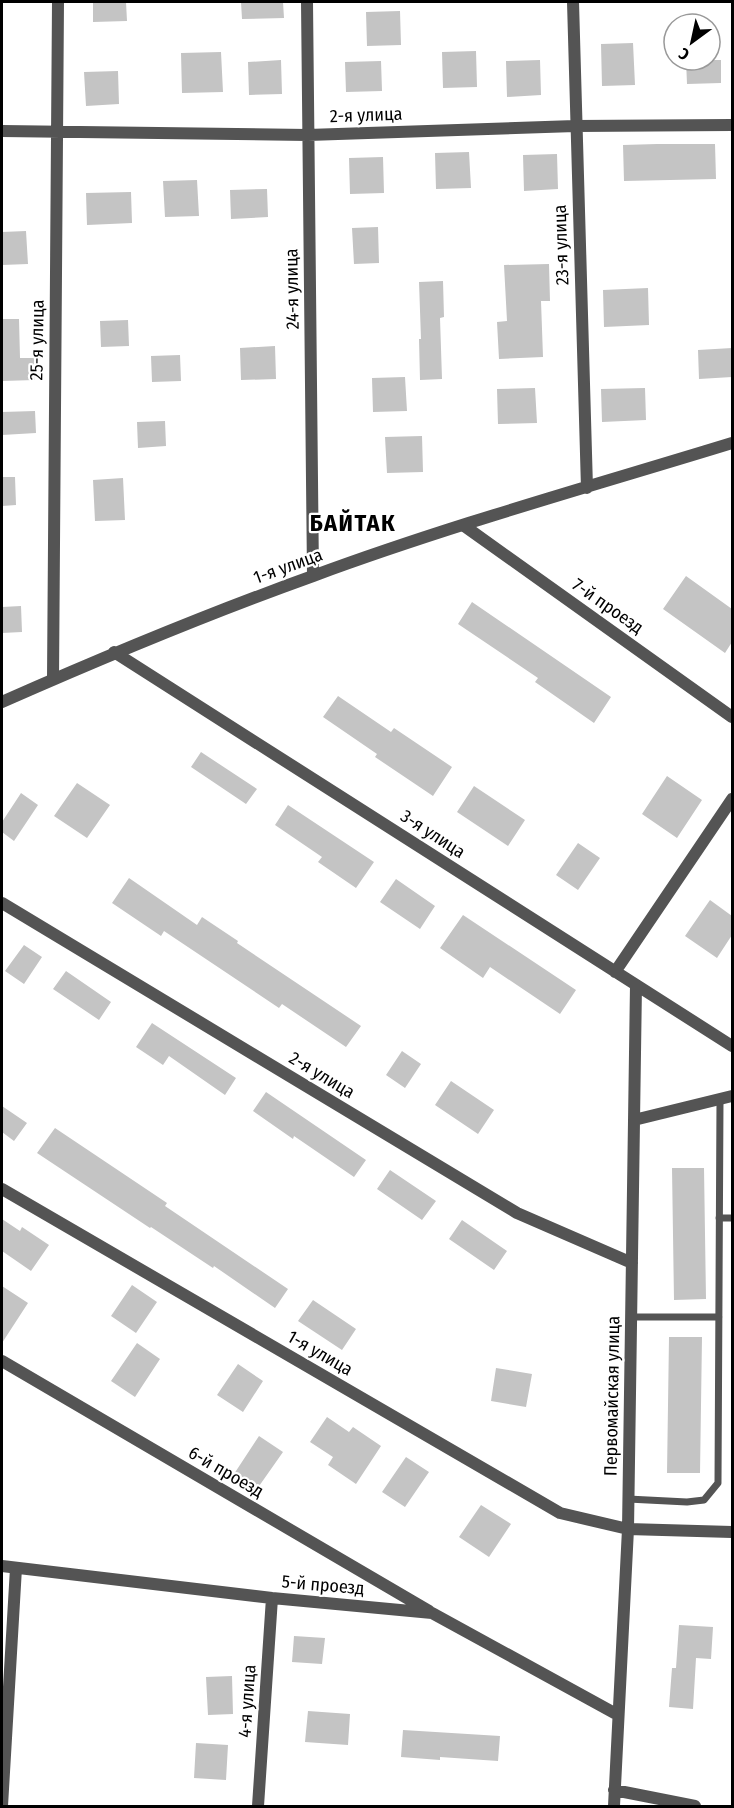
<svg xmlns="http://www.w3.org/2000/svg" width="734" height="1808" viewBox="0 0 734 1808" font-family="'Fira Sans Condensed',sans-serif">
  <rect width="100%" height="100%" fill="#fff"/>
  <!-- building -->
  <path fill="#c4c4c4" d="M 93,2 L 126,2 L 127,21 L 93,22 Z
    M 241,2 L 283,2 L 284,18 L 242,19 Z
    M 400,11 L 401,45 L 367,46 L 366,12 Z
    M 633,43 L 635,85 L 602,86 L 601,44 Z
    M 476,51 L 477,87 L 443,88 L 442,52 Z
    M 221,52 L 223,92 L 182,93 L 181,53 Z
    M 281,60 L 282,94 L 249,95 L 248,62 Z
    M 540,60 L 541,95 L 507,97 L 506,61 Z
    M 686,60 L 721,60 L 721,83 L 687,84 Z
    M 381,61 L 382,91 L 346,92 L 345,62 Z
    M 118,71 L 119,104 L 86,106 L 84,72 Z
    M 657,144 L 715,144 L 716,179 L 624,181 L 623,145 Z
    M 469,152 L 471,188 L 436,189 L 435,153 Z
    M 557,154 L 558,189 L 524,191 L 523,155 Z
    M 383,157 L 384,193 L 350,194 L 349,158 Z
    M 197,180 L 199,216 L 165,217 L 163,181 Z
    M 267,189 L 268,217 L 231,219 L 230,190 Z
    M 131,192 L 132,223 L 87,225 L 86,193 Z
    M 378,227 L 379,263 L 354,264 L 352,228 Z
    M 26,231 L 28,264 L 2,265 L 2,232 Z
    M 549,264 L 550,301 L 541,301 L 543,357 L 499,359 L 497,322 L 507,321 L 504,265 Z
    M 443,281 L 444,317 L 440,318 L 442,379 L 420,380 L 419,339 L 421,339 L 419,282 Z
    M 648,288 L 649,325 L 604,327 L 603,290 Z
    M 2,319 L 19,319 L 20,358 L 34,358 L 35,380 L 2,381 Z
    M 128,320 L 129,346 L 101,347 L 100,321 Z
    M 275,346 L 276,379 L 241,380 L 240,348 Z
    M 732,348 L 732,377 L 699,379 L 698,350 Z
    M 180,355 L 181,381 L 152,382 L 151,356 Z
    M 405,377 L 407,411 L 373,412 L 372,378 Z
    M 535,388 L 537,423 L 498,424 L 497,389 Z
    M 645,388 L 646,420 L 602,422 L 601,389 Z
    M 35,411 L 36,433 L 2,435 L 2,412 Z
    M 165,421 L 166,446 L 138,448 L 137,422 Z
    M 422,436 L 423,472 L 387,473 L 385,437 Z
    M 2,477 L 15,477 L 16,505 L 2,506 Z
    M 123,478 L 125,520 L 95,521 L 93,480 Z
    M 686,576 L 732,609 L 732,642 L 725,653 L 663,609 Z
    M 472,602 L 611,697 L 594,723 L 535,682 L 538,678 L 458,624 Z
    M 21,606 L 22,632 L 2,633 L 2,607 Z
    M 338,696 L 391,732 L 394,728 L 452,767 L 433,796 L 375,757 L 377,754 L 323,717 Z
    M 201,752 L 257,789 L 246,804 L 191,767 Z
    M 667,776 L 702,800 L 677,838 L 642,814 Z
    M 77,783 L 110,805 L 87,838 L 54,816 Z
    M 474,786 L 525,820 L 508,846 L 457,812 Z
    M 21,793 L 38,805 L 14,841 L 2,832 L 2,822 Z
    M 288,805 L 374,862 L 356,888 L 318,862 L 322,857 L 275,825 Z
    M 578,843 L 600,858 L 578,890 L 556,875 Z
    M 129,878 L 197,925 L 202,917 L 238,941 L 237,943 L 361,1026 L 346,1047 L 282,1004 L 279,1008 L 164,931 L 161,936 L 112,903 Z
    M 396,879 L 435,906 L 420,929 L 380,902 Z
    M 710,900 L 732,916 L 732,935 L 717,958 L 685,936 Z
    M 463,915 L 576,990 L 560,1014 L 490,967 L 483,978 L 440,948 Z
    M 24,945 L 42,957 L 24,984 L 5,971 Z
    M 66,971 L 111,1002 L 99,1020 L 53,989 Z
    M 152,1023 L 236,1078 L 225,1095 L 169,1056 L 163,1065 L 136,1047 Z
    M 402,1051 L 421,1064 L 405,1088 L 386,1075 Z
    M 451,1081 L 494,1110 L 478,1134 L 435,1105 Z
    M 266,1092 L 366,1160 L 354,1177 L 294,1136 L 293,1139 L 253,1111 Z
    M 2,1106 L 27,1123 L 14,1141 L 2,1132 Z
    M 55,1128 L 167,1203 L 165,1206 L 288,1289 L 275,1308 L 214,1266 L 213,1268 L 151,1227 L 150,1228 L 37,1153 Z
    M 672,1168 L 704,1168 L 706,1299 L 674,1300 Z
    M 390,1170 L 436,1201 L 422,1220 L 377,1189 Z
    M 2,1219 L 20,1231 L 22,1227 L 49,1245 L 31,1271 L 2,1251 Z
    M 462,1220 L 507,1251 L 494,1270 L 449,1239 Z
    M 132,1285 L 157,1302 L 136,1333 L 111,1316 Z
    M 2,1286 L 28,1303 L 2,1343 Z
    M 313,1300 L 356,1329 L 342,1350 L 298,1321 Z
    M 669,1337 L 702,1337 L 700,1473 L 667,1473 Z
    M 137,1343 L 160,1359 L 135,1397 L 111,1381 Z
    M 238,1364 L 263,1381 L 243,1412 L 217,1395 Z
    M 496,1368 L 532,1374 L 526,1407 L 491,1401 Z
    M 327,1417 L 349,1432 L 353,1427 L 381,1446 L 356,1484 L 328,1465 L 333,1457 L 310,1442 Z
    M 259,1436 L 283,1452 L 257,1489 L 234,1474 Z
    M 406,1457 L 429,1472 L 405,1507 L 382,1492 Z
    M 481,1505 L 511,1524 L 489,1557 L 459,1537 Z
    M 679,1625 L 713,1627 L 711,1659 L 696,1658 L 693,1709 L 669,1707 L 672,1668 L 676,1668 Z
    M 294,1636 L 325,1638 L 322,1664 L 292,1662 Z
    M 232,1676 L 233,1714 L 208,1715 L 206,1677 Z
    M 308,1711 L 350,1714 L 348,1745 L 305,1742 Z
    M 403,1730 L 500,1736 L 498,1761 L 440,1757 L 440,1760 L 401,1757 Z
    M 196,1743 L 228,1745 L 226,1780 L 194,1778 Z"/>
  <g fill="none" stroke-linecap="round" stroke-linejoin="round">
    <!-- lane -->
    <path stroke="#545454" stroke-width="7" d="M 719,1218 L 732,1218
      M 632,1317 L 719,1317
      M 628,1499 L 687,1502 L 704,1500 L 718,1483 L 720,1100"/>
    <!-- street -->
    <path stroke="#545454" stroke-width="12" d="M 307,2 L 313,575
      M 573,2 L 587,488
      M 2,131 L 308,135 L 575,126 L 732,125
      M 463,525 L 732,717
      M 114,652 L 732,1046
      M 53,679 L 58,2
      M 2,702 C 104,657 207,614 313,576 C 451,525 592,486 732,443
      M 2,903 L 517,1213 L 632,1263
      M 615,972 L 732,799
      M 634,1120 L 732,1096
      M 2,1189 L 560,1513 L 628,1529 L 732,1532
      M 2,1361 L 429,1611
      M 2,1566 L 272,1598 L 432,1613 L 618,1715
      M 614,1790 L 695,1806
      M 2,1806 L 16,1568
      M 258,1806 L 272,1598
      M 614,1806 L 628,1529 L 636,985"/>
  </g>
  <g text-anchor="middle" dominant-baseline="central" stroke-width="4.5" stroke-linejoin="round" paint-order="stroke">
    <!-- street labels -->
    <g font-size="18" fill="#000" stroke="#fff">
      <text transform="translate(366 115) rotate(-2)">2-я улица</text>
      <text transform="translate(561 245) rotate(-92)">23-я улица</text>
      <text transform="translate(292 289) rotate(-91)">24-я улица</text>
      <text transform="translate(37 340) rotate(-89)">25-я улица</text>
      <text transform="translate(288 566) rotate(-20)">1-я улица</text>
      <text transform="translate(608 606) rotate(35)">7-й проезд</text>
      <text transform="translate(433 834) rotate(33)">3-я улица</text>
      <text transform="translate(322 1075) rotate(31)">2-я улица</text>
      <text transform="translate(320 1353) rotate(30)">1-я улица</text>
      <text transform="translate(612 1396) rotate(-89)">Первомайская улица</text>
      <text transform="translate(226 1472) rotate(30)">6-й проезд</text>
      <text transform="translate(323 1585) rotate(5)">5-й проезд</text>
      <text transform="translate(247 1701) rotate(-86)">4-я улица</text>
    </g>
    <!-- district labels -->
    <g font-size="24" font-weight="bold" letter-spacing="1.5" fill="#000" stroke="#fff">
      <text x="353" y="523">БАЙТАК</text>
    </g>
  </g>
  <!-- border -->
  <rect width="734" height="1808" fill="none" stroke="#000000" stroke-width="6"/>
  <!-- north arrow -->
  <g transform="translate(692 42) rotate(213)"><circle r="28" fill="#ffffff" stroke="#999999" stroke-width="1.5"/>
  <path d="M0-4.5L10 22L0 15L-10 22Z" fill="#000000"/>
  <text y="-9" font-size="16" font-weight="bold" text-anchor="middle" fill="#000000">С</text>
  </g>
</svg>
